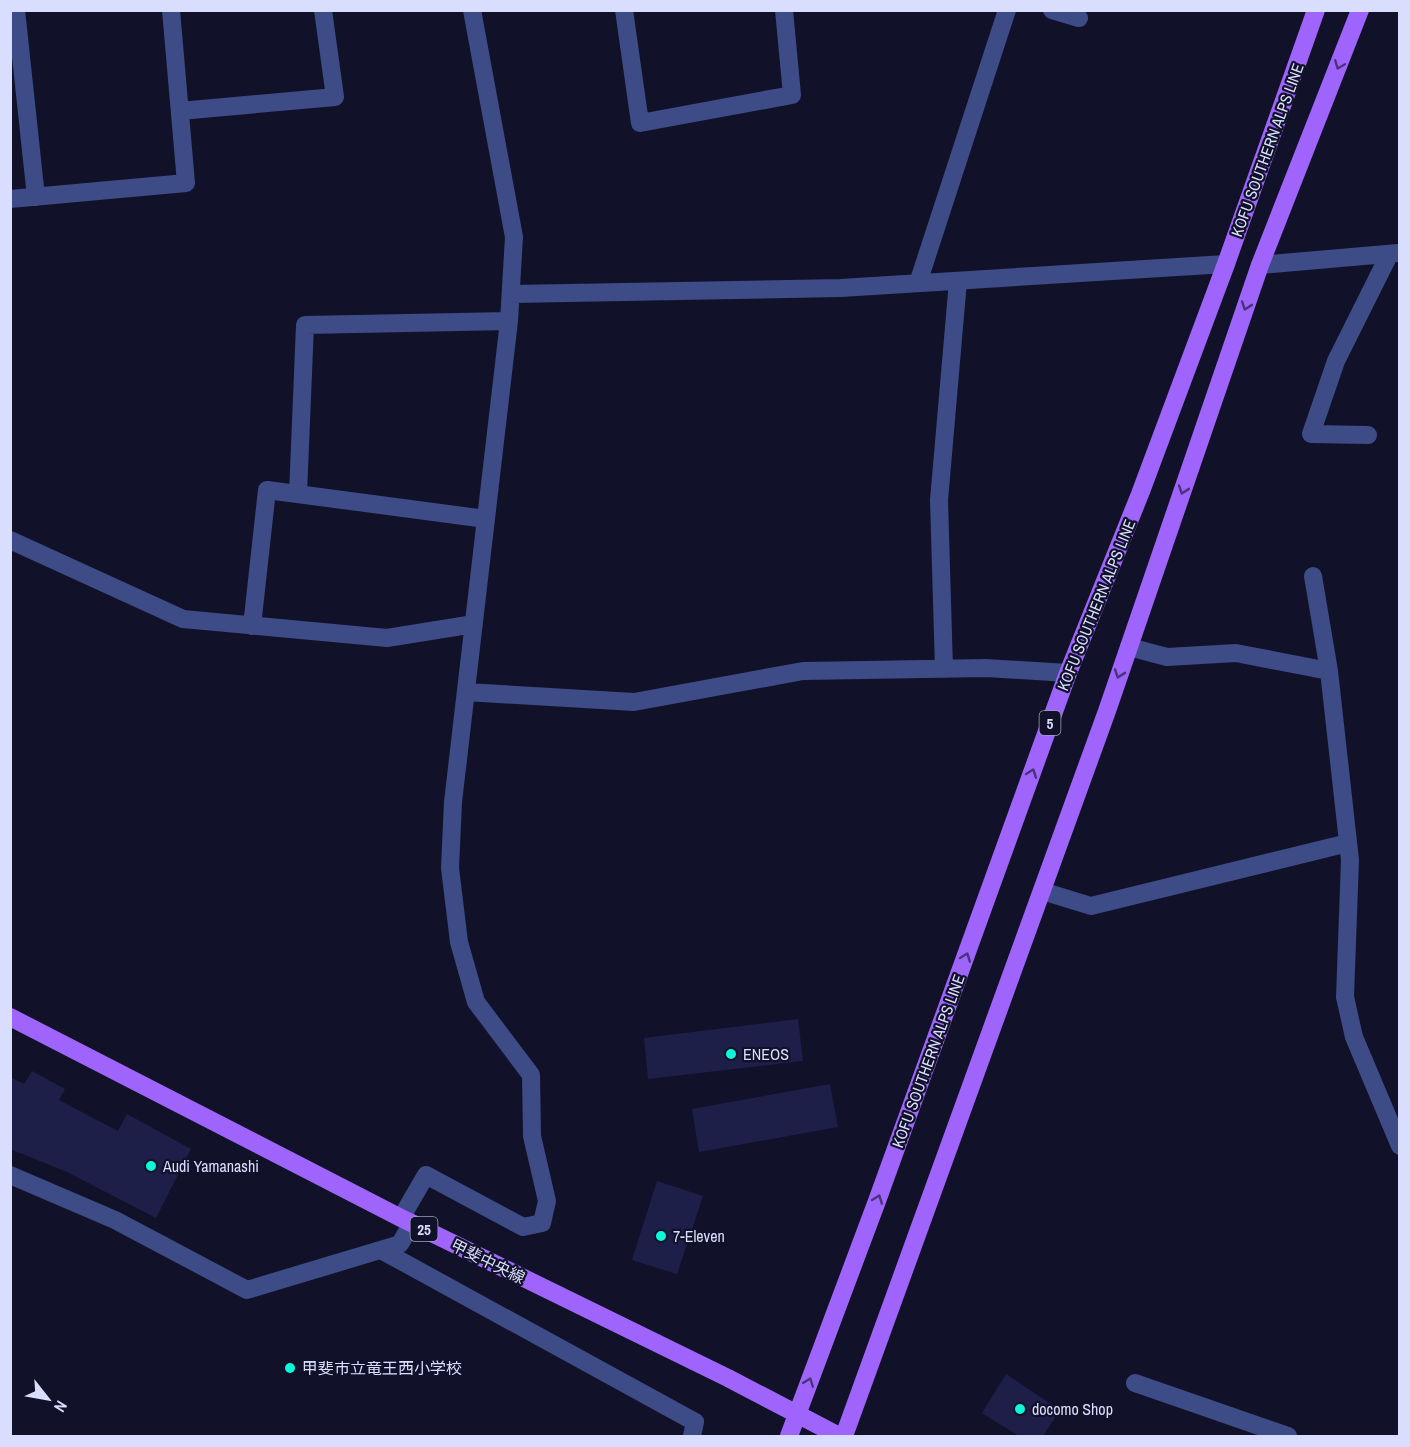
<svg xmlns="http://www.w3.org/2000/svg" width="1410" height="1447" viewBox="0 0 1410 1447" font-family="'Archivo Narrow','Noto Sans JP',sans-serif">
  <rect width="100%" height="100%" fill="#111229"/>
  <!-- building -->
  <path fill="#1d1f49" d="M 798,1019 L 803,1061 L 648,1079 L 644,1038 Z
    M 32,1071 L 65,1089 L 59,1100 L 118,1131 L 127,1114 L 191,1149 L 156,1218 L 67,1172 L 10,1149 L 10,1077 L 24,1084 Z
    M 830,1084 L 838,1127 L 699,1152 L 692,1109 Z
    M 657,1181 L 703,1196 L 677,1274 L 632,1260 Z
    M 1006,1374 L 1060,1410 L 1043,1436 L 1019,1436 L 982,1413 Z"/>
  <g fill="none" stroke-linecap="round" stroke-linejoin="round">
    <!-- minor -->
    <path stroke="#3d4c86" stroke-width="18" d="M 16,10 L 36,197
      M 624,10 L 640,123 L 792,95 L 784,10
      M 1052,10 L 1079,18
      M 180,111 L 335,97 L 323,10
      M 10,199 L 186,183 L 171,10
      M 1260,265 L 1398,253
      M 918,283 L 1007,10
      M 512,294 L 841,288 L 1226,264
      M 1368,435 L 1311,434 L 1336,361 L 1389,255
      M 298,494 L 305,325 L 509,321
      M 10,540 L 183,619 L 387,638 L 474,624
      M 1313,576 L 1329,671 L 1350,860 L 1345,997 L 1354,1037 L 1400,1146
      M 252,626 L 267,490 L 486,519
      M 1129,647 L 1167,657 L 1236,653 L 1329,671
      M 944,669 L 939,500 L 958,281
      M 466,692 L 634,702 L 803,671 L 986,668 L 1068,673
      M 1042,891 L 1091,906 L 1348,843
      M 10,1175 L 115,1220 L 247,1290 L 400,1244 L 412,1223
      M 401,1218 L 426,1175 L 523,1227 L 542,1223 L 547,1201 L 532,1136 L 531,1075 L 476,1002 L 459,942 L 450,868 L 453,802 L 509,321 L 514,237 L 472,10
      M 381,1250 L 695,1422 L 692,1436
      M 1135,1383 L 1288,1436"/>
    <!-- major -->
    <path stroke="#9f64fb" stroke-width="18" d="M 10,1017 L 401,1218 L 728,1378 L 839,1436
      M 789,1436 L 877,1201 L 1068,673 L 1140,494 L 1226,264 L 1316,10
      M 844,1436 L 1107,711 L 1260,265 L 1360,10"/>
  </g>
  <!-- one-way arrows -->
  <defs><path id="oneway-chevron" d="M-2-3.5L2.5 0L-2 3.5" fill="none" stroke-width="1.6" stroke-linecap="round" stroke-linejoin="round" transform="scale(1.5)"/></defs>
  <g stroke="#4a337d">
    <use href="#oneway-chevron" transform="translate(1339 65) rotate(112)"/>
    <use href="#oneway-chevron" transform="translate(1246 306) rotate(109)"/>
    <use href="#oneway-chevron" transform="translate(1183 490) rotate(109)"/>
    <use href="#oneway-chevron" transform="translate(1119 674) rotate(109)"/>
    <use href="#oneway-chevron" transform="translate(1032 773) rotate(-70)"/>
    <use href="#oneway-chevron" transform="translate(966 957) rotate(-70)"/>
    <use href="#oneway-chevron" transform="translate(878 1199) rotate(-70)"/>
    <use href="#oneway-chevron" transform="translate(809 1382) rotate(-69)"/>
  </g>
  <!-- markers -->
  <g fill="#0bf9d9" stroke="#111229" stroke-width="2">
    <circle cx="731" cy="1054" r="6"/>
    <circle cx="151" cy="1166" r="6"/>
    <circle cx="661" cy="1236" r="6"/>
    <circle cx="290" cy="1368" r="6"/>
    <circle cx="1020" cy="1409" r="6"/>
  </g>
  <g text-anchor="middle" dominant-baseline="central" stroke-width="4.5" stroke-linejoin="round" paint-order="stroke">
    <!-- shield labels -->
    <g fill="#111229" stroke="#9ea1be" stroke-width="1.5">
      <rect x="1039.5" y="711" width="21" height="24" rx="4.5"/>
      <rect x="410.5" y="1217" width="27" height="24" rx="4.5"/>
    </g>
    <g font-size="15" font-weight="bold" fill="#dadefe">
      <text x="1050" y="723">5</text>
      <text x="424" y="1229">25</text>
    </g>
    <!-- street labels -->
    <g font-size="16" fill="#dadefe" stroke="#111229">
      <text transform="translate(1267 150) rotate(-70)">KOFU SOUTHERN ALPS LINE</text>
      <text transform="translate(1096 605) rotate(-68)">KOFU SOUTHERN ALPS LINE</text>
      <text transform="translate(928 1061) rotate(-70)">KOFU SOUTHERN ALPS LINE</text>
      <text transform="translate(488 1261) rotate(26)">甲斐中央線</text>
    </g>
    <!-- poi labels -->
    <g font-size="16" fill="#dadefe" stroke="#111229" text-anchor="start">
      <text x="743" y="1054">ENEOS</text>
      <text x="163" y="1166">Audi Yamanashi</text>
      <text x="673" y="1236">7-Eleven</text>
      <text x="302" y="1368">甲斐市立竜王西小学校</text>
      <text x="1032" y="1409">docomo Shop</text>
    </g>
  </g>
  <!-- border -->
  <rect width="1410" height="1447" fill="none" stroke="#dadefe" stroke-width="24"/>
  <!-- north arrow -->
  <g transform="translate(48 1399) rotate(121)" stroke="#111229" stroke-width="4.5" paint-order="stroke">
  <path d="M0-4.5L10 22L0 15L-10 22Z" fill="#dadefe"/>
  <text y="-9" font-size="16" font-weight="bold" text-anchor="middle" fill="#dadefe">N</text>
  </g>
</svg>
